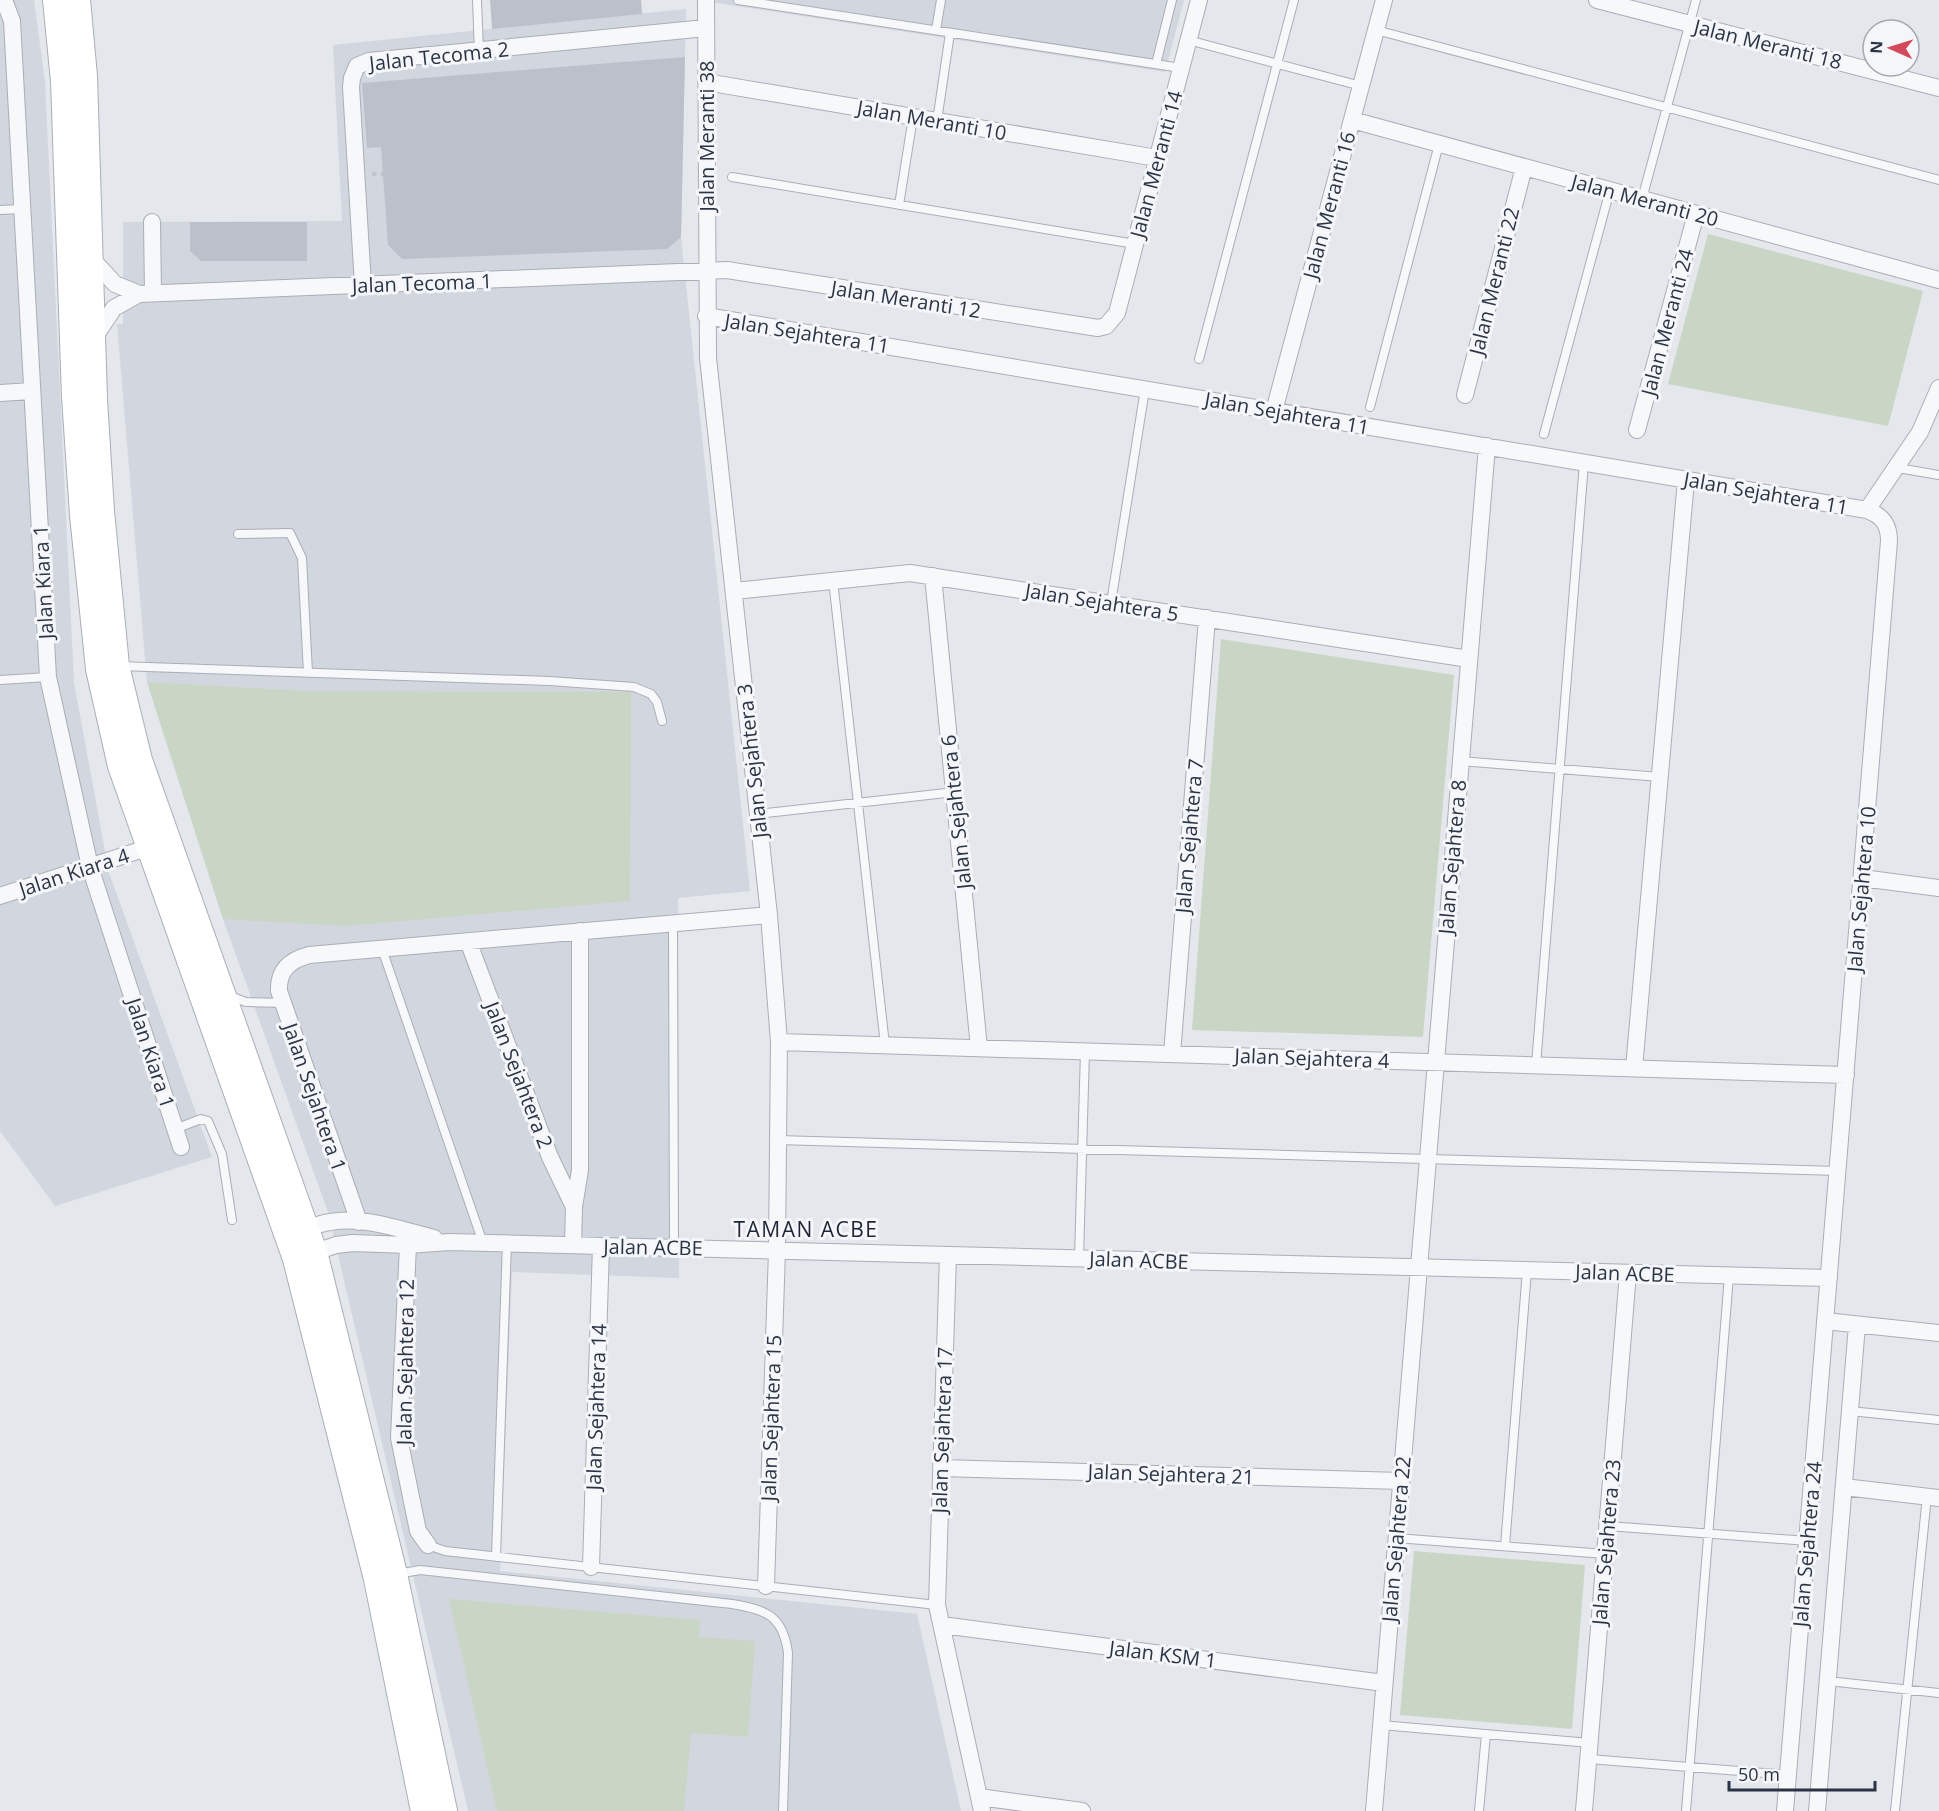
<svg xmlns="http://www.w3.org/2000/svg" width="1939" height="1811" viewBox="0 0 1939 1811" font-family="'Open Sans',sans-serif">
  <rect width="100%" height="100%" fill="#e4e7ec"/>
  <!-- built -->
  <path fill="#d2d6de" d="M 0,0 L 34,0 L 45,82 L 74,683 L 109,873 L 212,1157 L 55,1206 L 0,1131 Z
    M 698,0 L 1184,0 L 1165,72 Z
    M 686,9 L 681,237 L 750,891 L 678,898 L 679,1278 L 512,1272 L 500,1571 L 917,1614 L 961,1811 L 468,1811 L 328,1212 L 223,919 L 147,682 L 117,324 L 123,324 L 123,222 L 342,221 L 333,45 Z"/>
  <!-- green -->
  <path fill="#c9d6c5" d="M 1708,234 L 1923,291 L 1888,426 L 1668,384 Z
    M 1221,639 L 1454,675 L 1423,1037 L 1192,1030 Z
    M 147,682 L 306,691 L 631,692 L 630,901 L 346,926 L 223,919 Z
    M 1414,1551 L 1585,1565 L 1572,1729 L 1400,1715 Z
    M 449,1599 L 700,1620 L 699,1637 L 755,1641 L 748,1737 L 691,1733 L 684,1811 L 497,1811 Z"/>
  <!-- building -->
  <path fill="#bbc0ca" d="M 490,0 L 641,0 L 642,14 L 492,29 Z
    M 685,57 L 681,237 L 667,249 L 402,259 L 388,245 L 381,147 L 367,148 L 362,83 Z
    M 190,222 L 307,222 L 307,261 L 201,261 L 190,251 Z"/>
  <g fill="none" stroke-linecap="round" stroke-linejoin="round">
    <defs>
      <path id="lane" d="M 477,0 L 479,51
        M 738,0 L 1181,68
        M 936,30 L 941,0
        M 1376,30 L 1939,180
        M 1188,40 L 1361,86
        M 1156,64 L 1172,0
        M 937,121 L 950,33
        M 732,177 L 1135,244
        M 1642,199 L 1696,0
        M 899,205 L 913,117
        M 0,210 L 22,209
        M 1199,359 L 1294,0
        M 1370,407 L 1439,144
        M 1544,434 L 1610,190
        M 1898,468 L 1939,475
        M 238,534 L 290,533 L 302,558 L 308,673
        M 833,580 L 885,1045
        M 1111,603 L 1145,389
        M 119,666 L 549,681 L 634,687 L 651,694 L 657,702 L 662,721
        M 0,680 L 48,677
        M 1460,761 L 1660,777
        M 758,814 L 955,792
        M 673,923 L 674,1248
        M 382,949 L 483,1243
        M 230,996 L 246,1002 L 283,1003
        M 1536,1065 L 1584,463
        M 175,1129 L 201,1119 L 208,1121 L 222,1154 L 232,1220
        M 778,1140 L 1838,1171
        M 1079,1258 L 1085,1051
        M 1850,1411 L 1939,1420
        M 1608,1526 L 1808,1541
        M 1396,1538 L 1605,1554
        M 428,1545 L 445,1551 L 937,1605
        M 1505,1546 L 1527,1270
        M 496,1557 L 507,1243
        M 397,1574 L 420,1570 L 732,1604 C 766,1610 783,1615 788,1653 L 783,1811
        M 1828,1681 L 1939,1693
        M 1381,1725 L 1590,1743
        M 1589,1759 L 1788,1775
        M 1479,1811 L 1486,1734
        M 1686,1811 L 1729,1276
        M 1895,1811 L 1927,1496"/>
      <path id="street" d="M 4,0 L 12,21 L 48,677 L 90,867 L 181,1147
        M 706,0 L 708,358 L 769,915 L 779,1042 L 777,1250 L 766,1586
        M 1597,0 L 1939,88
        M 706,82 L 1157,158
        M 1352,120 L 1939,280
        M 152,222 L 153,293
        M 92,259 L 115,284 L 139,294 L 727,270 L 1098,328 L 1106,326 L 1117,313 L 1199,0
        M 363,285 L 351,87 L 352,78 L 357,66 L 369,61 L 706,28
        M 706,316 L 1867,510 C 1883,516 1889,525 1889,541 L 1785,1811
        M 94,338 L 114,308 L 139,294
        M 0,393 L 32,391
        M 1465,395 L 1524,167
        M 1274,411 L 1384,0
        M 1637,430 L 1696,214
        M 1867,510 L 1920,432 L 1939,388
        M 933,576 L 979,1048
        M 734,591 L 910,573 L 1469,659
        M 1862,878 L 1939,888
        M 0,896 L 159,844
        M 468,941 L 550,1157 L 574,1207
        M 779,1042 L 1846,1075
        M 1172,1054 L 1207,618
        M 1634,1068 L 1686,480
        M 359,1222 L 279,991 C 278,970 290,960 309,955 L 769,915
        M 298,1232 C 309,1228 320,1223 330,1222 C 365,1216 401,1230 434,1238
        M 408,1245 L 399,1438 L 418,1531 L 428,1545
        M 573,1245 L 574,1207 L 580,1170 L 580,931
        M 307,1255 L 336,1245 L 353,1243 L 408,1245 L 449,1242 L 1829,1278
        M 948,1255 L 937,1605 L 982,1811
        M 1825,1321 L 1939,1333
        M 941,1468 L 1401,1481
        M 1844,1487 L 1939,1498
        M 591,1567 L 601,1246
        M 942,1625 L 1384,1683
        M 979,1797 L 1082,1811
        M 1374,1811 L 1487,446
        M 1584,1811 L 1628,1273
        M 1817,1811 L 1857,1325"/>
      <path id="secondary" d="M 55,0 L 63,81 L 74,397 L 82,515 L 98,669 L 120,766 L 295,1259 L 376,1579 L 423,1811
        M 78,0 L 85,76 L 95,400 L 102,511 L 117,666 L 140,760 L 315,1252 L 395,1574 L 445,1811"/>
    </defs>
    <!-- lane casing -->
    <use href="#lane" stroke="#a9aeb7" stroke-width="10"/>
    <!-- street casing -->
    <use href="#street" stroke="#a9aeb7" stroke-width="18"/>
    <!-- secondary casing -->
    <use href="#secondary" stroke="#a9aeb7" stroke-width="26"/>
    <!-- path -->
    <path stroke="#c2c5cb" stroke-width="4" stroke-dasharray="4.5 4.5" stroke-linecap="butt" d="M 372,174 L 383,174"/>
    <!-- lane -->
    <use href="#lane" stroke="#f7f8fa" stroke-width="8"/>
    <!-- street -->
    <use href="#street" stroke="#f7f8fa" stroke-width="16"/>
    <!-- secondary -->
    <use href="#secondary" stroke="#fff" stroke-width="24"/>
  </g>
  <g text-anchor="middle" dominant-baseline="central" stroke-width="6" stroke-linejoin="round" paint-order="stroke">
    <!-- street labels -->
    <g font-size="20" fill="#2b3445" stroke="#f4f6f9">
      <text transform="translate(1768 44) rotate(14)">Jalan Meranti 18</text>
      <text transform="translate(439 56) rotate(-6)">Jalan Tecoma 2</text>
      <text transform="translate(932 120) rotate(10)">Jalan Meranti 10</text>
      <text transform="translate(706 136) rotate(-90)">Jalan Meranti 38</text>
      <text transform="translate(1156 164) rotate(-75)">Jalan Meranti 14</text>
      <text transform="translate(1645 200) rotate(15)">Jalan Meranti 20</text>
      <text transform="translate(1329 205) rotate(-75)">Jalan Meranti 16</text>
      <text transform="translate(1494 281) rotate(-76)">Jalan Meranti 22</text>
      <text transform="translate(422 283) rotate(-2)">Jalan Tecoma 1</text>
      <text transform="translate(906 299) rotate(9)">Jalan Meranti 12</text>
      <text transform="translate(1667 322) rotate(-75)">Jalan Meranti 24</text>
      <text transform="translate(807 333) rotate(9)">Jalan Sejahtera 11</text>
      <text transform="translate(1287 413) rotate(10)">Jalan Sejahtera 11</text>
      <text transform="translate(1766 493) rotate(10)">Jalan Sejahtera 11</text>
      <text transform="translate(43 582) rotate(-93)">Jalan Kiara 1</text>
      <text transform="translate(1102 602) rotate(9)">Jalan Sejahtera 5</text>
      <text transform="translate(752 761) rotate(-96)">Jalan Sejahtera 3</text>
      <text transform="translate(956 812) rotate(-96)">Jalan Sejahtera 6</text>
      <text transform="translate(1189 836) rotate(-85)">Jalan Sejahtera 7</text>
      <text transform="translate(1452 857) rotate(-85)">Jalan Sejahtera 8</text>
      <text transform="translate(74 872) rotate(-18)">Jalan Kiara 4</text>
      <text transform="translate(1861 889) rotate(-85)">Jalan Sejahtera 10</text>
      <text transform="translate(151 1053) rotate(72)">Jalan Kiara 1</text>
      <text transform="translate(1312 1058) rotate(2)">Jalan Sejahtera 4</text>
      <text transform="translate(519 1075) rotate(69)">Jalan Sejahtera 2</text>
      <text transform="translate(315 1097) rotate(71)">Jalan Sejahtera 1</text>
      <text transform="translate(653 1247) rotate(1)">Jalan ACBE</text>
      <text transform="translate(1139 1260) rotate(2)">Jalan ACBE</text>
      <text transform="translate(1625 1273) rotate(2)">Jalan ACBE</text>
      <text transform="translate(405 1362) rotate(-89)">Jalan Sejahtera 12</text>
      <text transform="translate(596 1407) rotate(-88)">Jalan Sejahtera 14</text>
      <text transform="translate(771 1418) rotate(-88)">Jalan Sejahtera 15</text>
      <text transform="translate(942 1430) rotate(-88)">Jalan Sejahtera 17</text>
      <text transform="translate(1171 1474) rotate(2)">Jalan Sejahtera 21</text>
      <text transform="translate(1396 1539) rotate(-85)">Jalan Sejahtera 22</text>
      <text transform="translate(1606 1542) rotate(-85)">Jalan Sejahtera 23</text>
      <text transform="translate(1807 1544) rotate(-85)">Jalan Sejahtera 24</text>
      <text transform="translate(1163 1654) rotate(7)">Jalan KSM 1</text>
    </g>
    <!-- neighbourhood labels -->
    <g font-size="21" letter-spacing="1.5" fill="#1d2536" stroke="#f4f6f9">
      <text x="806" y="1229">TAMAN ACBE</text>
    </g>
  </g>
  <!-- north arrow -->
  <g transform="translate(1891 48) rotate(273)"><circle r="28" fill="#f4f6f9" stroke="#a4a8b1" stroke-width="1.5"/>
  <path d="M0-4.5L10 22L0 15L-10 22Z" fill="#d1495b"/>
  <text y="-9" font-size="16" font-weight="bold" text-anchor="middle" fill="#2b3445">N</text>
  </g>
  <!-- scale -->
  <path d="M1729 1781v9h146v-9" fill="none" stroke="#2b3445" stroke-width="3"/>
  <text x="1738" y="1781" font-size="18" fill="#2b3445" stroke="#f4f6f9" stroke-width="4.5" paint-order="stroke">50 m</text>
</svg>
